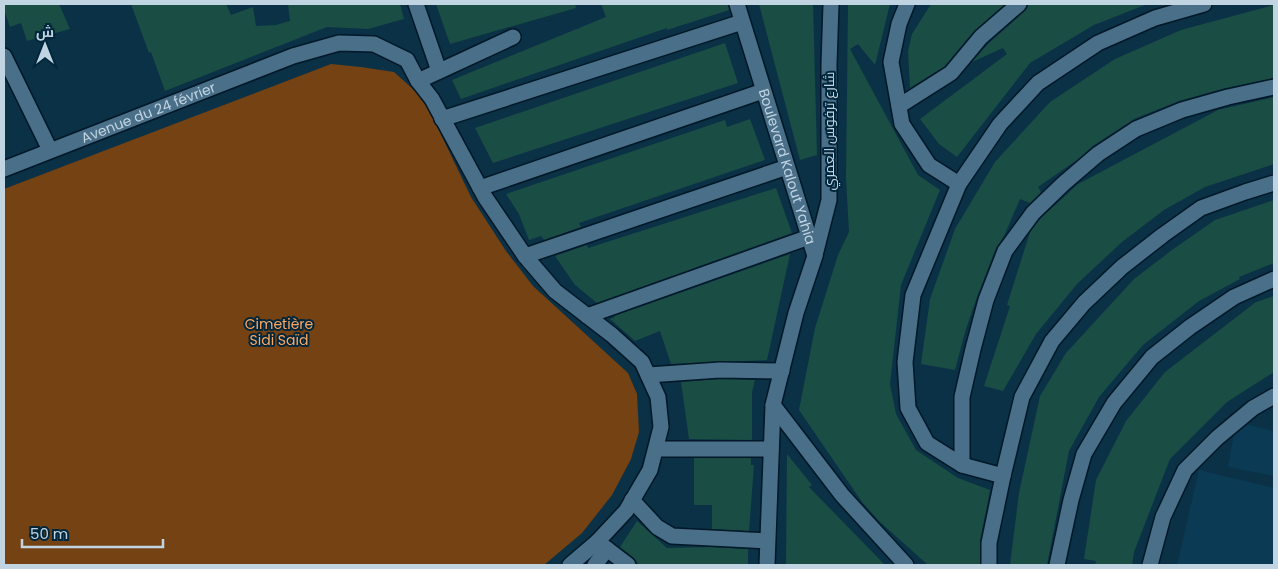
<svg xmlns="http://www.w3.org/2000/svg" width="1278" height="569" viewBox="0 0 1278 569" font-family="Poppins,Cairo,sans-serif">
  <rect width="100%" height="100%" fill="#0b3146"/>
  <!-- built -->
  <path fill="#0a3a54" d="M 1236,422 L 1274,431 L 1274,476 L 1228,467 Z
    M 1199,470 L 1274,488 L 1274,565 L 1177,565 Z"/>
  <!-- green -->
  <path fill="#744213" d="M 331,64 L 361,67 L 394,72 L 424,99 L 471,197 L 506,251 L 533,286 L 628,373 L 637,394 L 639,432 L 631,459 L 612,495 L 582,533 L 544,565 L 4,565 L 4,189 Z"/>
  <!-- building -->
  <path fill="#1a4d44" d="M 4,4 L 59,4 L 70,29 L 27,41 L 21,23 L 10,27 L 4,10 Z
    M 131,4 L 226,4 L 231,15 L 253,7 L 256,26 L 276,25 L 290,21 L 288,4 L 400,4 L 404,19 L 368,29 L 327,27 L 165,91 L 151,52 L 149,53 Z
    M 436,4 L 575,4 L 576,8 L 450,44 Z
    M 601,4 L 728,4 L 729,10 L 667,30 L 667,28 L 461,99 L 452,80 L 606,17 Z
    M 759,4 L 813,4 L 817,155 L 800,160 Z
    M 848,4 L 890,4 L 875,65 L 858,44 L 850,49 L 918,175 L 940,190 L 901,285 L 890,384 L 896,414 L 916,450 L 958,478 L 990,490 L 980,541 L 980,565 L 928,565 L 880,522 L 862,502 L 799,410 L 815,328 L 838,255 L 849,232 L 846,178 Z
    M 931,4 L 1005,4 L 974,31 L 945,66 L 910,88 L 908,51 L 912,34 Z
    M 1028,4 L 1145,5 L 1094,25 L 1030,63 L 957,157 L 939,144 L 920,119 L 1007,54 L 1003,48 L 972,62 L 988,44 L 1025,11 Z
    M 1274,5 L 1274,78 L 1226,88 L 1179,101 L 1134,119 L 1093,146 L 1077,160 L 1038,187 L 1041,192 L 1030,203 L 1020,199 L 1004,236 L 996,248 L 977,297 L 966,329 L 955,370 L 921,364 L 930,299 L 955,229 L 995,162 L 1050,102 L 1115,59 L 1181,30 Z
    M 725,43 L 738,83 L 493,163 L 475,128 Z
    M 1274,97 L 1274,164 L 1205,187 L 1164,210 L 1122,242 L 1077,284 L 1036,334 L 1003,391 L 984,386 L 1010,306 L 1007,305 L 1030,232 L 1040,219 L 1078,184 L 1218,110 Z
    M 750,119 L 765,160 L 579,223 L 581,227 L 544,240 L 541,236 L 529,240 L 519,214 L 506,194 L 725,120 L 727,127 Z
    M 776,188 L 792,233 L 597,303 L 575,285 L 555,256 L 587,245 L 588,248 Z
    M 1274,200 L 1274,263 L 1239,277 L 1240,279 L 1199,301 L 1143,345 L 1099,397 L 1069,451 L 1047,565 L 1010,565 L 1019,493 L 1040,396 L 1066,353 L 1134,279 L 1172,250 L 1215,220 Z
    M 790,254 L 767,360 L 671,364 L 660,331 L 635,341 L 610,319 L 615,317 L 614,316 Z
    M 1274,296 L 1274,372 L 1227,402 L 1170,459 L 1134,552 L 1132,565 L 1095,565 L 1096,561 L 1084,559 L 1096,480 L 1126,421 L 1165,372 L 1256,302 Z
    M 720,379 L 755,380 L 752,392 L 752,440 L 689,439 L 681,382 Z
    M 787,454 L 812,485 L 809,487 L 885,565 L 786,565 Z
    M 694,458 L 751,458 L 751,465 L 754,465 L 749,531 L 712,529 L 712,505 L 694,505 Z
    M 637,521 L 667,548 L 712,547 L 748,549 L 748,565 L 639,565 L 634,558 L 620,547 Z"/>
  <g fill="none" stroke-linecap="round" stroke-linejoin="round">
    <defs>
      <g id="minor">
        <path d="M 416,4 L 439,71"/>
        <path id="s1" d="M 737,4 L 815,256 L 796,313 L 773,405 L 767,565"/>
        <path d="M 907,4 L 899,24 L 891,62 L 902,124 L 929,165 L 959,184"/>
        <path d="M 4,56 L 50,150"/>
        <path d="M 418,81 L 513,37"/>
        <path d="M 899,106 L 951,73 L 981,37 L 1019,4"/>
        <path d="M 442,119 L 742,22"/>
        <path id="s2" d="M 4,169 L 293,56 L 339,43 L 374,44 L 407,60 L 418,81 L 432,99 L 485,197 L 525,256 L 555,291 L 612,335 L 642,362 L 658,397 L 661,427 L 650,470 L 626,511 L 597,542 L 570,565"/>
        <path d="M 480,188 L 763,91"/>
        <path d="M 815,255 L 829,200 L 829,64 L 831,4"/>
        <path d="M 525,256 L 787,167"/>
        <path d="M 587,316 L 809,237"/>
        <path d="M 648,375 L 720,370 L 782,371"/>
        <path d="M 773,405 L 842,495 L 906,565"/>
        <path d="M 656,449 L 771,449"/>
        <path d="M 962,465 L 962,397 L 973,349 L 986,300 L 1005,251 L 1033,213 L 1063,184 L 1098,154 L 1136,129 L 1182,110 L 1228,97 L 1274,87"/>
        <path d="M 1003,476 L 962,465 L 927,443 L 908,408 L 905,362 L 913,295 L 959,184 L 1000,124 L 1038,83 L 1098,43 L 1155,18 L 1204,4"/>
        <path d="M 632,500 L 657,527 L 672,536 L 767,541"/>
        <path d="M 607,549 L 628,565"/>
        <path d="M 595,565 L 607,549 L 597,542"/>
        <path d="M 989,565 L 989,543 L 1003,476 L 1022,397 L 1052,341 L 1084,303 L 1122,267 L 1163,235 L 1201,208 L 1245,192 L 1274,183"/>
        <path d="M 1057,565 L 1071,500 L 1084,454 L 1114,403 L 1152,357 L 1190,327 L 1234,297 L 1274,279"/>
        <path d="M 1150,565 L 1163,517 L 1185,470 L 1217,438 L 1253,408 L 1274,396"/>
      </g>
    </defs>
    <!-- minor casing -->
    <use href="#minor" stroke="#001828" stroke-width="18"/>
    <!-- minor -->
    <use href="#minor" stroke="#4a6f88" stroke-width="15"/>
  </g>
  <g text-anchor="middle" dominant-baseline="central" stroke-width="4" stroke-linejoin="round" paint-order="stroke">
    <!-- street labels -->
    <g font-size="14" fill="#c1d4e2" stroke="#00273c">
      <text stroke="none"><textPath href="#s2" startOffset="155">Avenue du 24 février</textPath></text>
      <text transform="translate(829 131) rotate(-90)">شارع ترفوس العمري</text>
      <text stroke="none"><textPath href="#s1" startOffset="170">Boulevard Kalout Yahia</textPath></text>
    </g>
    <!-- park labels -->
    <g font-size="14" fill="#ffa860" stroke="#00273c">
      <text x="279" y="324">Cimetière<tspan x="279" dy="16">Sidi Saïd</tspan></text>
    </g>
  </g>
  <!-- border -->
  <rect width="1278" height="569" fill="none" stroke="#c1d4e2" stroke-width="10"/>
  <!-- north arrow -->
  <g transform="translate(45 45)" stroke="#00273c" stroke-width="4" paint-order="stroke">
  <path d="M0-4L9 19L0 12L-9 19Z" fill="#c1d4e2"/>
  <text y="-8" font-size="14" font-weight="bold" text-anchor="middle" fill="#c1d4e2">ش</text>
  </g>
  <!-- scale -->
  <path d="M22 539v8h141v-8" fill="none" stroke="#c1d4e2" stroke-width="2.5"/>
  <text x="30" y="539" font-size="15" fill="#c1d4e2" stroke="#00273c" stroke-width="4" paint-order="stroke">50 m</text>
</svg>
